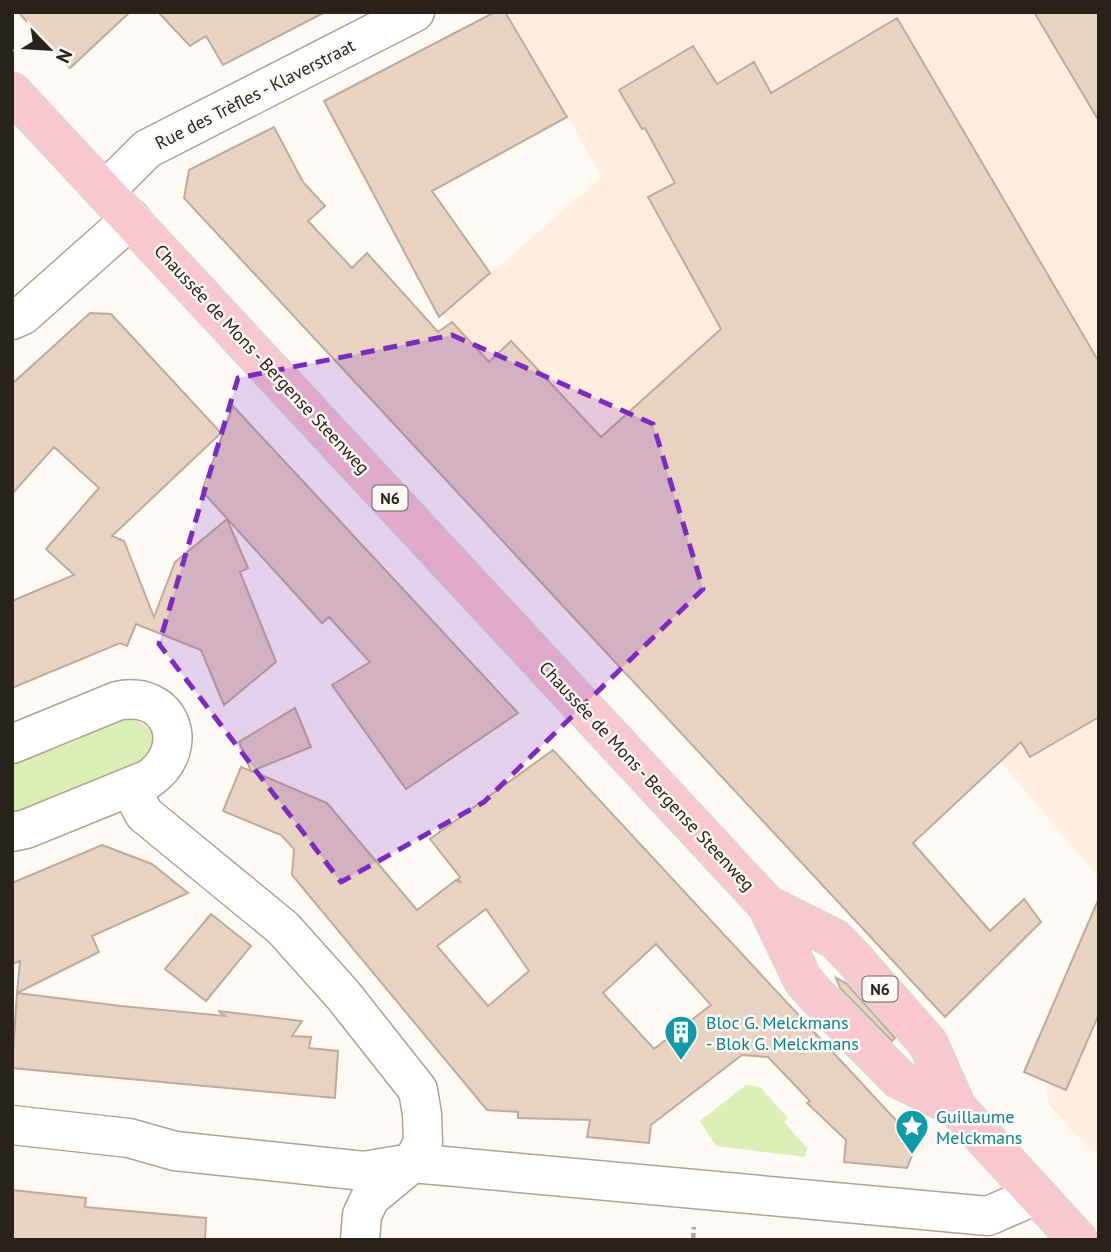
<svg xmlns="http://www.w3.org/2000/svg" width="1111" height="1252" viewBox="0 0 1111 1252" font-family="'PT Sans',sans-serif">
  <rect width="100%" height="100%" fill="#fdf9f5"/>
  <!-- built -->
  <path fill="#ffeee0" d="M 507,12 L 1099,12 L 1099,903 L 1096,874 L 993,753 L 745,305 L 588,449 L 511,341 L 407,438 L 390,421 L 471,344 L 435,305 L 465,295 L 602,177 Z
    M 1099,1014 L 1099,1158 L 1048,1104 L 1047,1082 Z"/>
  <!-- green -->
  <path fill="#dbeeb6" d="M 119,716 C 135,719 166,728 151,752 C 148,756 142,760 138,764 L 12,814 L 12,760 L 48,745 L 51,750 L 78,740 L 75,734 Z
    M 746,1085 L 760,1087 L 788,1118 L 784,1122 L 807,1148 L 805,1157 L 716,1146 L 700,1121 Z"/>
  <!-- building -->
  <path fill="#e8d3c2" stroke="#bfaa99" stroke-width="2" fill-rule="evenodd" d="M 18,12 L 130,12 L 70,68 Z
    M 158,12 L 325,12 L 223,65 L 206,36 L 190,46 Z
    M 495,12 L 505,12 L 567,117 L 432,191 L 490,273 L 439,317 L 324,101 Z
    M 1034,12 L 1099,12 L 1099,121 Z
    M 897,18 L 1099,362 L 1099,717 L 1030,757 L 1021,742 L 913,843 L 990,931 L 1024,899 L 1041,922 L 945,1017 L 184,198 L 189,170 L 274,127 L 303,182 L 325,206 L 308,221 L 352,268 L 367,253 L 438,332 L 452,322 L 489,362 L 511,341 L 601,437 L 721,329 L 648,197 L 675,183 L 645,128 L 642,129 L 619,90 L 693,46 L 717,84 L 754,62 L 771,93 Z
    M 90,313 L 111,314 L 221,433 L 112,536 L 124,541 L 154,617 L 175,562 L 227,519 L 248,568 L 240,572 L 276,662 L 224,705 L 201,650 L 136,624 L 127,646 L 120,643 L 12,688 L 12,601 L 74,575 L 46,549 L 99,488 L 54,447 L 12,494 L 12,384 Z
    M 233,406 L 518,713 L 406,789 L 332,685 L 370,662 L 329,617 L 322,623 L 202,491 Z
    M 295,708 L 311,747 L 252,771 L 327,803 L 417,910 L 456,880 L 461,883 L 458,879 L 460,877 L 430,839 L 553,750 L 917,1143 L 907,1168 L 844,1162 L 846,1140 L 807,1103 L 810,1101 L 768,1057 L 742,1055 L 651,1125 L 649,1143 L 587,1137 L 590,1120 L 518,1118 L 518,1112 L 487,1110 L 292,875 L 294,849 L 281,835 L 223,811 L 241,767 L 251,771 L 239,742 ZM 486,909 L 529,971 L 488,1006 L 437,946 ZM 656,944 L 711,1005 L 654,1049 L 603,993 Z
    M 102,845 L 152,864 L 188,893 L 92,936 L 99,952 L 17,993 L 20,961 L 12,964 L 12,883 Z
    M 1099,898 L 1099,1014 L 1066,1090 L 1024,1072 Z
    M 211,914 L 251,946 L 206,1001 L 165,969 Z
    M 836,978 L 846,983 L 895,1038 L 892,1041 L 840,988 Z
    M 17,993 L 121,1006 L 225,1016 L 218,1011 L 302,1021 L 292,1036 L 311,1037 L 309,1048 L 338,1051 L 335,1098 L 12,1068 Z
    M 12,1190 L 86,1198 L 85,1207 L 206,1218 L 205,1240 L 12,1240 Z"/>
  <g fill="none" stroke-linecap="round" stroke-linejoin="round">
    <defs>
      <path id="minor" d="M 105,191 L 147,149 L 415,12
        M 12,320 L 23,315 L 131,219
        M 12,744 L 117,701 C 171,689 193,748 149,779 L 26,829 L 12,832
        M 130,787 L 144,814 L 283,928 L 343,995 L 418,1090 L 422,1114 L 423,1143 L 412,1163 L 370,1198 L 362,1215 L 360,1240
        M 12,1125 L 129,1138 L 175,1151 L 364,1171 L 412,1163 L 966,1214 L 988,1216 L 1036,1195"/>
      <path id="primary" d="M 12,92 L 767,905 L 803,980 L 815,994 L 899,1079 L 957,1108
        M 767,905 L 835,939 L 854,959 L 928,1043 L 957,1108 L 1078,1240"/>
    </defs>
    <!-- minor casing -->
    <use href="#minor" stroke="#b4a08f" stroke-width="41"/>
    <!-- primary casing -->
    <use href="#primary" stroke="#d8d7d6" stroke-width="41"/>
    <!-- path -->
    <path stroke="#aca7a1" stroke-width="4.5" stroke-dasharray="7 3.5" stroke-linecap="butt" d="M 693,1240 L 694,1227"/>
    <!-- minor -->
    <use href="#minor" stroke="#fff" stroke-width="38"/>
    <!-- primary -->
    <use href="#primary" stroke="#f9c7ce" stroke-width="38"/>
  </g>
  <!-- marked area -->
  <path fill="#7b2cbf" fill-opacity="0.2" stroke="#7b2cbf" stroke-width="5" stroke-dasharray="14 9" stroke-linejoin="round" d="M 452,335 L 653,424 L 703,589 L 484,802 L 341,882 L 159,644 L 238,378 Z"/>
  <!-- icons -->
  <defs>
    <symbol id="building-pin" viewBox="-11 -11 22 30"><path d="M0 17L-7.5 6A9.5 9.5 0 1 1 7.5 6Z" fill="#0f9aa8" stroke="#fdf9f5"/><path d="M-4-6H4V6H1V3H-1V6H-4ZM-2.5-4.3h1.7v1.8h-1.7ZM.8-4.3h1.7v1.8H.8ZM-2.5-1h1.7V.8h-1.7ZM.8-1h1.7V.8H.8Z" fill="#fff"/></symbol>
    <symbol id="sight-pin" viewBox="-11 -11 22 30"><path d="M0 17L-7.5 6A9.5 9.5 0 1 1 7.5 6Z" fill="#0f9aa8" stroke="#fdf9f5"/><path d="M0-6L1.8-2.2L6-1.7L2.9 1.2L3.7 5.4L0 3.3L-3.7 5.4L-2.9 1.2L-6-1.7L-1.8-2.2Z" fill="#fff"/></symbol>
  </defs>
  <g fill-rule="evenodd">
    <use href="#building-pin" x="662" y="1013" width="38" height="52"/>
    <use href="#sight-pin" x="893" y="1107" width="38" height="52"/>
  </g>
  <g text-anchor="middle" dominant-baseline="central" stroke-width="5" stroke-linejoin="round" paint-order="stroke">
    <!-- shield labels -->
    <g fill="#fdf9f5" stroke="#69625c" stroke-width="2">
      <rect x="372.5" y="485.5" width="35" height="25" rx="5"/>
      <rect x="862.5" y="976.5" width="35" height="25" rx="5"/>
    </g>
    <g font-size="16" font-weight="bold" fill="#29221b">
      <text x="390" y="498">N6</text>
      <text x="880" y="989">N6</text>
    </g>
    <!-- street labels -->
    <g font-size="18" fill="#29221b" stroke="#fdf9f5">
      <text transform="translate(255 94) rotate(-27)">Rue des Trèfles - Klaverstraat</text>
      <text transform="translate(262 359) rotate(47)">Chaussée de Mons - Bergense Steenweg</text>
      <text transform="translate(647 776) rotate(47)">Chaussée de Mons - Bergense Steenweg</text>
    </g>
    <!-- culture labels -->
    <g font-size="18" fill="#0d838f" stroke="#fdf9f5" text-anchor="start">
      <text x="706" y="1022">Bloc G. Melckmans<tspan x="706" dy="21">- Blok G. Melckmans</tspan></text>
      <text x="936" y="1116">Guillaume<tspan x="936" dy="21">Melckmans</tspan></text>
    </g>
  </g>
  <!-- border -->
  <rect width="1111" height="1252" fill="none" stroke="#29221b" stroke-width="28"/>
  <!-- north arrow -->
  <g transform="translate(49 49) rotate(115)" stroke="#fdf9f5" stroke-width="5" paint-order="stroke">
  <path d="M0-5L12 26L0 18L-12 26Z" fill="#29221b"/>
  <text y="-10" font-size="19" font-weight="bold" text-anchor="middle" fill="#29221b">N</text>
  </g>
</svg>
